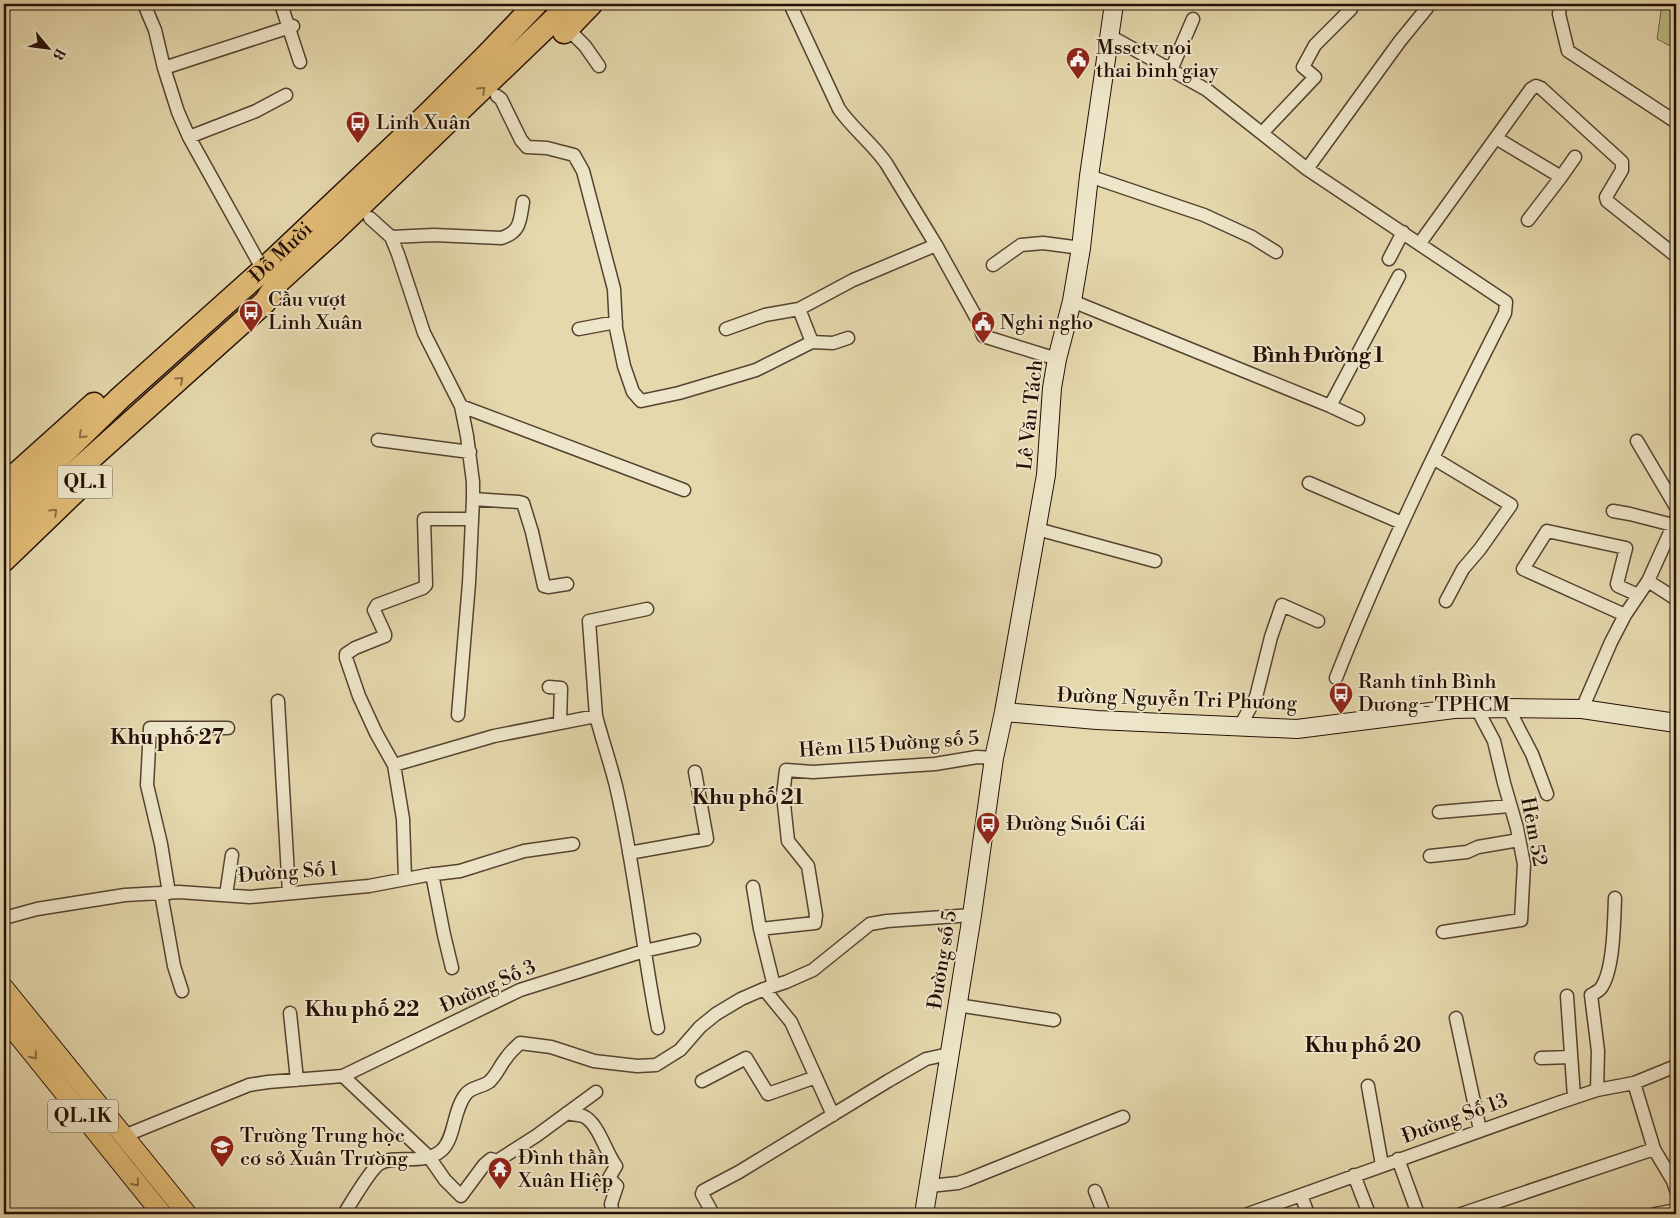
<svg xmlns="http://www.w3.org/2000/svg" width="1680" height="1218" viewBox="0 0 1680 1218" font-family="'Libre Bodoni',serif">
  <rect width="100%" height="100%" fill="#e5d8ad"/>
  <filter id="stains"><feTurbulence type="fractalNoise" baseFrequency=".004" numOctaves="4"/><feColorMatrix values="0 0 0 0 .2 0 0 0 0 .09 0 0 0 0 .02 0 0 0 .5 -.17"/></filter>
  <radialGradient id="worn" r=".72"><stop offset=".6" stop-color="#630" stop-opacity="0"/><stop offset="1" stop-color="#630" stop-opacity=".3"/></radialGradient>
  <!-- green -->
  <path fill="#bcbc84" stroke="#706646" d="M 1662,4 L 1676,4 L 1676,49 L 1657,39 Z"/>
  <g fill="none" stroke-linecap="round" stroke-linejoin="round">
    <defs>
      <path id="street" d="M 144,4 L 155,30 L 164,68 L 178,112 L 189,137 L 263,270
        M 281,4 L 300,62
        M 790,4 L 839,109 C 853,129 872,143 886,163 L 936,245 L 977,319 L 983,336 L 1057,359
        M 1560,4 L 1559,14 L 1568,51 L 1676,122
        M 567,28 L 585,46 L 599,66
        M 1110,36 L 1207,90 L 1307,169 L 1506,302 L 1505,313 C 1444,433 1385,553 1336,678
        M 164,68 L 293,26
        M 1171,70 L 1193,19
        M 497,96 L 501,99 L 521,140 L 527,147 L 547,148 L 574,155 L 583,171 L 614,289 L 616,328 L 624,366 L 633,392 L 641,401 L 679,393 L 756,370 L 812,342 L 799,309 L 853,280 L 936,245
        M 1262,133 L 1315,77 L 1303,67 L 1315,45 L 1351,9
        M 189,137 L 256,111 L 286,95
        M 1496,138 L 1561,177 L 1528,220
        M 1307,169 L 1400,41 L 1427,8
        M 1089,176 L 1204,215 L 1252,237 L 1276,252
        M 1561,177 L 1575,157
        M 370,218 L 391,237 L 398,254 L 424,333 L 461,406 L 467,436 L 473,482 L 473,499 L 469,583 L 458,715
        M 391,237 L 434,235 L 501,238 C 521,232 520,220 523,202
        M 1420,243 L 1531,89 L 1536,86 L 1541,88 L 1622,162 L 1622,170 L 1606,197 L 1607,201 L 1676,256
        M 1389,259 L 1403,232
        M 993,265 L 1021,245 L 1043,243 L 1081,248
        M 1072,301 L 1330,406 L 1399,276
        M 579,329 L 616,322
        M 726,329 L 765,315 L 799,309
        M 812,342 L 833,343 L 848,338
        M 461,406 L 684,490
        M 1330,406 L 1358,419
        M 378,440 L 470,452
        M 1637,441 L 1676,507
        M 1433,458 L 1511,505 L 1480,549 L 1463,569 L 1446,601
        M 1309,483 L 1402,523
        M 473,499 L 519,502 L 523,503 L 532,532 L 544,586 L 548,587 L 567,584
        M 1613,511 L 1630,514 L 1673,525
        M 1676,519 L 1648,581 L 1676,599
        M 1037,529 L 1155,561
        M 1625,615 L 1523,569 L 1547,531 L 1626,548 L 1617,584 L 1618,586 L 1638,595
        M 549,687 L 561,688 L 560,723
        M 278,701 L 289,893
        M 1508,708 L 1532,754 L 1547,794
        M 1582,709 L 1611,642 L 1625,615 L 1648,581
        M 596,716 L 589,621 L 647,609
        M 1239,728 L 1256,697 L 1271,637 L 1282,605 L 1318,621
        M 394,765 L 494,736 L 596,716 C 602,739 610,762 616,786 C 635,866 642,948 658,1028
        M 1439,812 L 1510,806
        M 629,853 L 707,839 L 695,772
        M 1430,856 L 1467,852 L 1478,847 L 1519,840
        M 432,874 L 444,935 L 452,968
        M 405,879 L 403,819 L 394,765 L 376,733 L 359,696 L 346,658 L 346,654 L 355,648 L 385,636 L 385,634 L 374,610 L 377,605 L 423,588 L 426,585 L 424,519 L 471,519
        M 753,887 L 760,929 L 774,986
        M 161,893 L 174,966 L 182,991
        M 169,893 L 161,844 L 147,785 L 150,728 L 228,728
        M 226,895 L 232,855
        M 4,918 L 37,909 L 125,895 L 179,892 L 250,897 L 369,886 L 427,875 L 460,871 L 524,851 L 573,844
        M 760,929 L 815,923 L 816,915 L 808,866 L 788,841 L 783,795 L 786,770 L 813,772 L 935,764 L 977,757 L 994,758
        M 1443,932 L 1521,920 L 1524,864 L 1517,828 L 1504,783 L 1494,741 L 1477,709
        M 764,989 L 791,1022 L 833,1115
        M 1567,996 L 1574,1097
        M 957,1005 L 1054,1020
        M 290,1013 L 297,1080
        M 1456,1018 L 1480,1130
        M 1541,1058 L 1571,1057
        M 343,1076 L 429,1157 L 445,1180 L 461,1196 L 484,1165 L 491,1159 L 497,1161 L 536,1136 L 596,1092
        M 702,1081 L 746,1058 L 768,1094 L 816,1077
        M 1634,1083 L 1654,1149 L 1673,1181 L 1676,1190
        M 1368,1086 L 1382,1165
        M 1597,1090 L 1598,1051 L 1591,995 C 1594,993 1599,991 1601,988 C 1614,970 1614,921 1615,898
        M 567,1113 C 572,1114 578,1115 583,1116 C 598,1122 606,1153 616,1166 L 609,1178 L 617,1186 L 611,1204 L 613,1214
        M 124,1136 L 249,1085 L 268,1082 L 343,1076 L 520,990 L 644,951 L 694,940
        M 1398,1159 L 1418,1214
        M 1354,1175 L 1369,1214
        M 929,1186 L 958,1183 L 967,1180 L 1123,1117
        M 1095,1191 L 1104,1214
        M 1301,1195 L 1308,1214
        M 344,1214 C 351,1203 370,1170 379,1164 C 395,1153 423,1167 442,1150 C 455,1138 453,1110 466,1094 C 471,1087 482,1087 489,1082 C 497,1075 500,1065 507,1057 C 510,1052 516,1047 520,1043 L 551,1047 L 594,1061 L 637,1066 L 656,1065 L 680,1050 L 700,1027 L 716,1014 L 741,999 L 764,989 L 786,982 L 813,970 L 870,924 L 887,921 L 972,915
        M 713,1214 L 702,1194 L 703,1191 L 739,1172 L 888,1081 L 926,1059 L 949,1054
        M 1248,1214 L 1558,1103 L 1597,1090 L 1634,1083 L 1676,1066
        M 1461,1214 L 1654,1149
        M 1655,1214 L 1676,1210"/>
      <path id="secondary" d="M 1004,712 L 1097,720 L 1297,729 L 1454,709 L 1508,708 L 1582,709 L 1676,723
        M 924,1214 L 972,915 L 994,758 L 1004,712 L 1046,475 L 1052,388 L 1057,359 L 1072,301 L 1081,248 L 1089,176 L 1114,4"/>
      <path id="primary" d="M 4,988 L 187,1214
        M 4,1018 L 162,1214"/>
      <g id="highway">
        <path d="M 564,32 L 591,4"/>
        <path d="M 4,485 L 94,404"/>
        <path id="s1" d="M 4,511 L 120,398 L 263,270 L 428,114 L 486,56 L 536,4"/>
        <path d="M 4,536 L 265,302 L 278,282 L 333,232 L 570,4"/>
        <path d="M 4,560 L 87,480"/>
      </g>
    </defs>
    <!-- street casing -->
    <use href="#street" stroke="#554230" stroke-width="15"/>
    <!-- secondary casing -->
    <use href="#secondary" stroke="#251007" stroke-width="20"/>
    <!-- primary casing -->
    <use href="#primary" stroke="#251007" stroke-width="21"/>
    <!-- highway casing -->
    <use href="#highway" stroke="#251007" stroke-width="25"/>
    <!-- street -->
    <use href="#street" stroke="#eee6ca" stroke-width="12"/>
    <!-- secondary -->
    <use href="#secondary" stroke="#eee6ca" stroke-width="18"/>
    <!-- primary -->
    <use href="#primary" stroke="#e2bc76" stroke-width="19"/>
    <!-- highway -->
    <use href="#highway" stroke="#e2bc76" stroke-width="22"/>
  </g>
  <!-- one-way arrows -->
  <defs><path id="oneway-chevron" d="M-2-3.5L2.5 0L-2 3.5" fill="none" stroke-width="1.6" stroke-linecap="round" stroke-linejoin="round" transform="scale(1.25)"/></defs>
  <g stroke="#8d6f44">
    <use href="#oneway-chevron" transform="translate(482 90) rotate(-44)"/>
    <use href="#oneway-chevron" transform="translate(180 380) rotate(-42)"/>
    <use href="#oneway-chevron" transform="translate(82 435) rotate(136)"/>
    <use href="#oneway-chevron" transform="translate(54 512) rotate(-44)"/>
    <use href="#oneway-chevron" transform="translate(34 1056) rotate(51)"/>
    <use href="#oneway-chevron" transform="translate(136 1183) rotate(51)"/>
  </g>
  <!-- icons -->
  <defs>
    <symbol id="civic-pin" viewBox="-11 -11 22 30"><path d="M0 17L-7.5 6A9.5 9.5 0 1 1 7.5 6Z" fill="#8f2418" stroke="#eee6ca"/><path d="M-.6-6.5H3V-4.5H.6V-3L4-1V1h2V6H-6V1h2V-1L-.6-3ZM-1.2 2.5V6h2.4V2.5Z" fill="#fff"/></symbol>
    <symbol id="bus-pin" viewBox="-11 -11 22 30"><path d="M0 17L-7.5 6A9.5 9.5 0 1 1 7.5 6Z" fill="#8f2418" stroke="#eee6ca"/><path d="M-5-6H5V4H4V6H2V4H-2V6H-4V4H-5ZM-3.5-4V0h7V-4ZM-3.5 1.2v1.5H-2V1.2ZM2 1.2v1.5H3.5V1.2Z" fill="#fff"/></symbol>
    <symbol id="school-pin" viewBox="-11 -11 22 30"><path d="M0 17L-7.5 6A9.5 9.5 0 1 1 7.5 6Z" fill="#8f2418" stroke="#eee6ca"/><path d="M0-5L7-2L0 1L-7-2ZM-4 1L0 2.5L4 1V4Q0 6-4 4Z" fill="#fff"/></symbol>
    <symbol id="temple-pin" viewBox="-11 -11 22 30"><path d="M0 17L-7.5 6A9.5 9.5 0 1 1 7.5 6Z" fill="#8f2418" stroke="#eee6ca"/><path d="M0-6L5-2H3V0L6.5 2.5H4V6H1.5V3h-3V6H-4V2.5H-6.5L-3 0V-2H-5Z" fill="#fff"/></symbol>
  </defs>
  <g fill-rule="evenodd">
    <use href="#civic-pin" x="1064" y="45" width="28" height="38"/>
    <use href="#bus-pin" x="344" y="109" width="28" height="38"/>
    <use href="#bus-pin" x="237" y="298" width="28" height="38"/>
    <use href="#civic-pin" x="969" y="309" width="28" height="38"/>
    <use href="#bus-pin" x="1327" y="680" width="28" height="38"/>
    <use href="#bus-pin" x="974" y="810" width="28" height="38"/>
    <use href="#school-pin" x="208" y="1133" width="28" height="38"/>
    <use href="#temple-pin" x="486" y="1155" width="28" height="38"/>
  </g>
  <g text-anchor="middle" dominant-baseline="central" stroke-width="4" stroke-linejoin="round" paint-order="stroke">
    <!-- shield labels -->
    <g fill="#eee6ca" stroke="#615042" stroke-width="1">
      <rect x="57.5" y="465.5" width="55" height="33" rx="4"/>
      <rect x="48" y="1099.5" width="70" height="33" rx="4"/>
    </g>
    <g font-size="19" font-weight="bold" fill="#251007">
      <text x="85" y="482">QL.1</text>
      <text x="83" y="1116">QL.1K</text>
    </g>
    <!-- poi labels -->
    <g font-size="20" fill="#251007" stroke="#eee6ca" text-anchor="start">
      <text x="1096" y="48">Mssctv noi<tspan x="1096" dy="23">thai binh giay</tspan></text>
      <text x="376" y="123">Linh Xuân</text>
      <text x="268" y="300">Cầu vượt<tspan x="268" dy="23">Linh Xuân</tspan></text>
      <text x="1000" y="323">Nghi ngho</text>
      <text x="1358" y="682">Ranh tỉnh Bình<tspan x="1358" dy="23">Dương - TPHCM</tspan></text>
      <text x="1006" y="824">Đường Suối Cái</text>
      <text x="240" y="1136">Trường Trung học<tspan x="240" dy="23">cơ sở Xuân Trường</tspan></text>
      <text x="518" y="1158">Đình thần<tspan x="518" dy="23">Xuân Hiệp</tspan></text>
    </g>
    <!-- street labels -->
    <g font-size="20" fill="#251007" stroke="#eee6ca">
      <text stroke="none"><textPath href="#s1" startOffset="379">Đỗ Mười</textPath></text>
      <text transform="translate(1031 415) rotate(-84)">Lê Văn Tách</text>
      <text transform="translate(1177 700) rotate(2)">Đường Nguyễn Tri Phương</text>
      <text transform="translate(889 745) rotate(-4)">Hẻm 115 Đường số 5</text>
      <text transform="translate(1533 832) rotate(79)">Hẻm 52</text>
      <text transform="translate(288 873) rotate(-4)">Đường Số 1</text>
      <text transform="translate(943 960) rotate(-81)">Đường số 5</text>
      <text transform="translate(488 987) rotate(-24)">Đường Số 3</text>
      <text transform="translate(1455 1119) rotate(-20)">Đường Số 13</text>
    </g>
    <!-- neighbourhood labels -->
    <g font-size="21" font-weight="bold" fill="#251007" stroke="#eee6ca">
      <text x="1318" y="356">Bình Đường 1</text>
      <text x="167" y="738">Khu phố 27</text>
      <text x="748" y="798">Khu phố 21</text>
      <text x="362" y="1010">Khu phố 22</text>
      <text x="1363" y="1046">Khu phố 20</text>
    </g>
  </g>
  <!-- margin -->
  <rect width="1680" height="1218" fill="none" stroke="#e5d8ad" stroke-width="20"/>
  <rect x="5" y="5" width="1670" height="1208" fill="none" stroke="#251007" stroke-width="2.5"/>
  <rect x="10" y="10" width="1660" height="1198" fill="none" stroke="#251007"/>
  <!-- north arrow -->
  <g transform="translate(48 48) rotate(119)" stroke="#eee6ca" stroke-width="4" paint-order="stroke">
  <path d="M0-4L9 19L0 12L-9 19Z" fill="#251007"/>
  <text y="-8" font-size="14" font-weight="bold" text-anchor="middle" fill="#251007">B</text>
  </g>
  <rect width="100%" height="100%" filter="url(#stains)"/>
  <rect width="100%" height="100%" fill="url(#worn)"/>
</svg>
